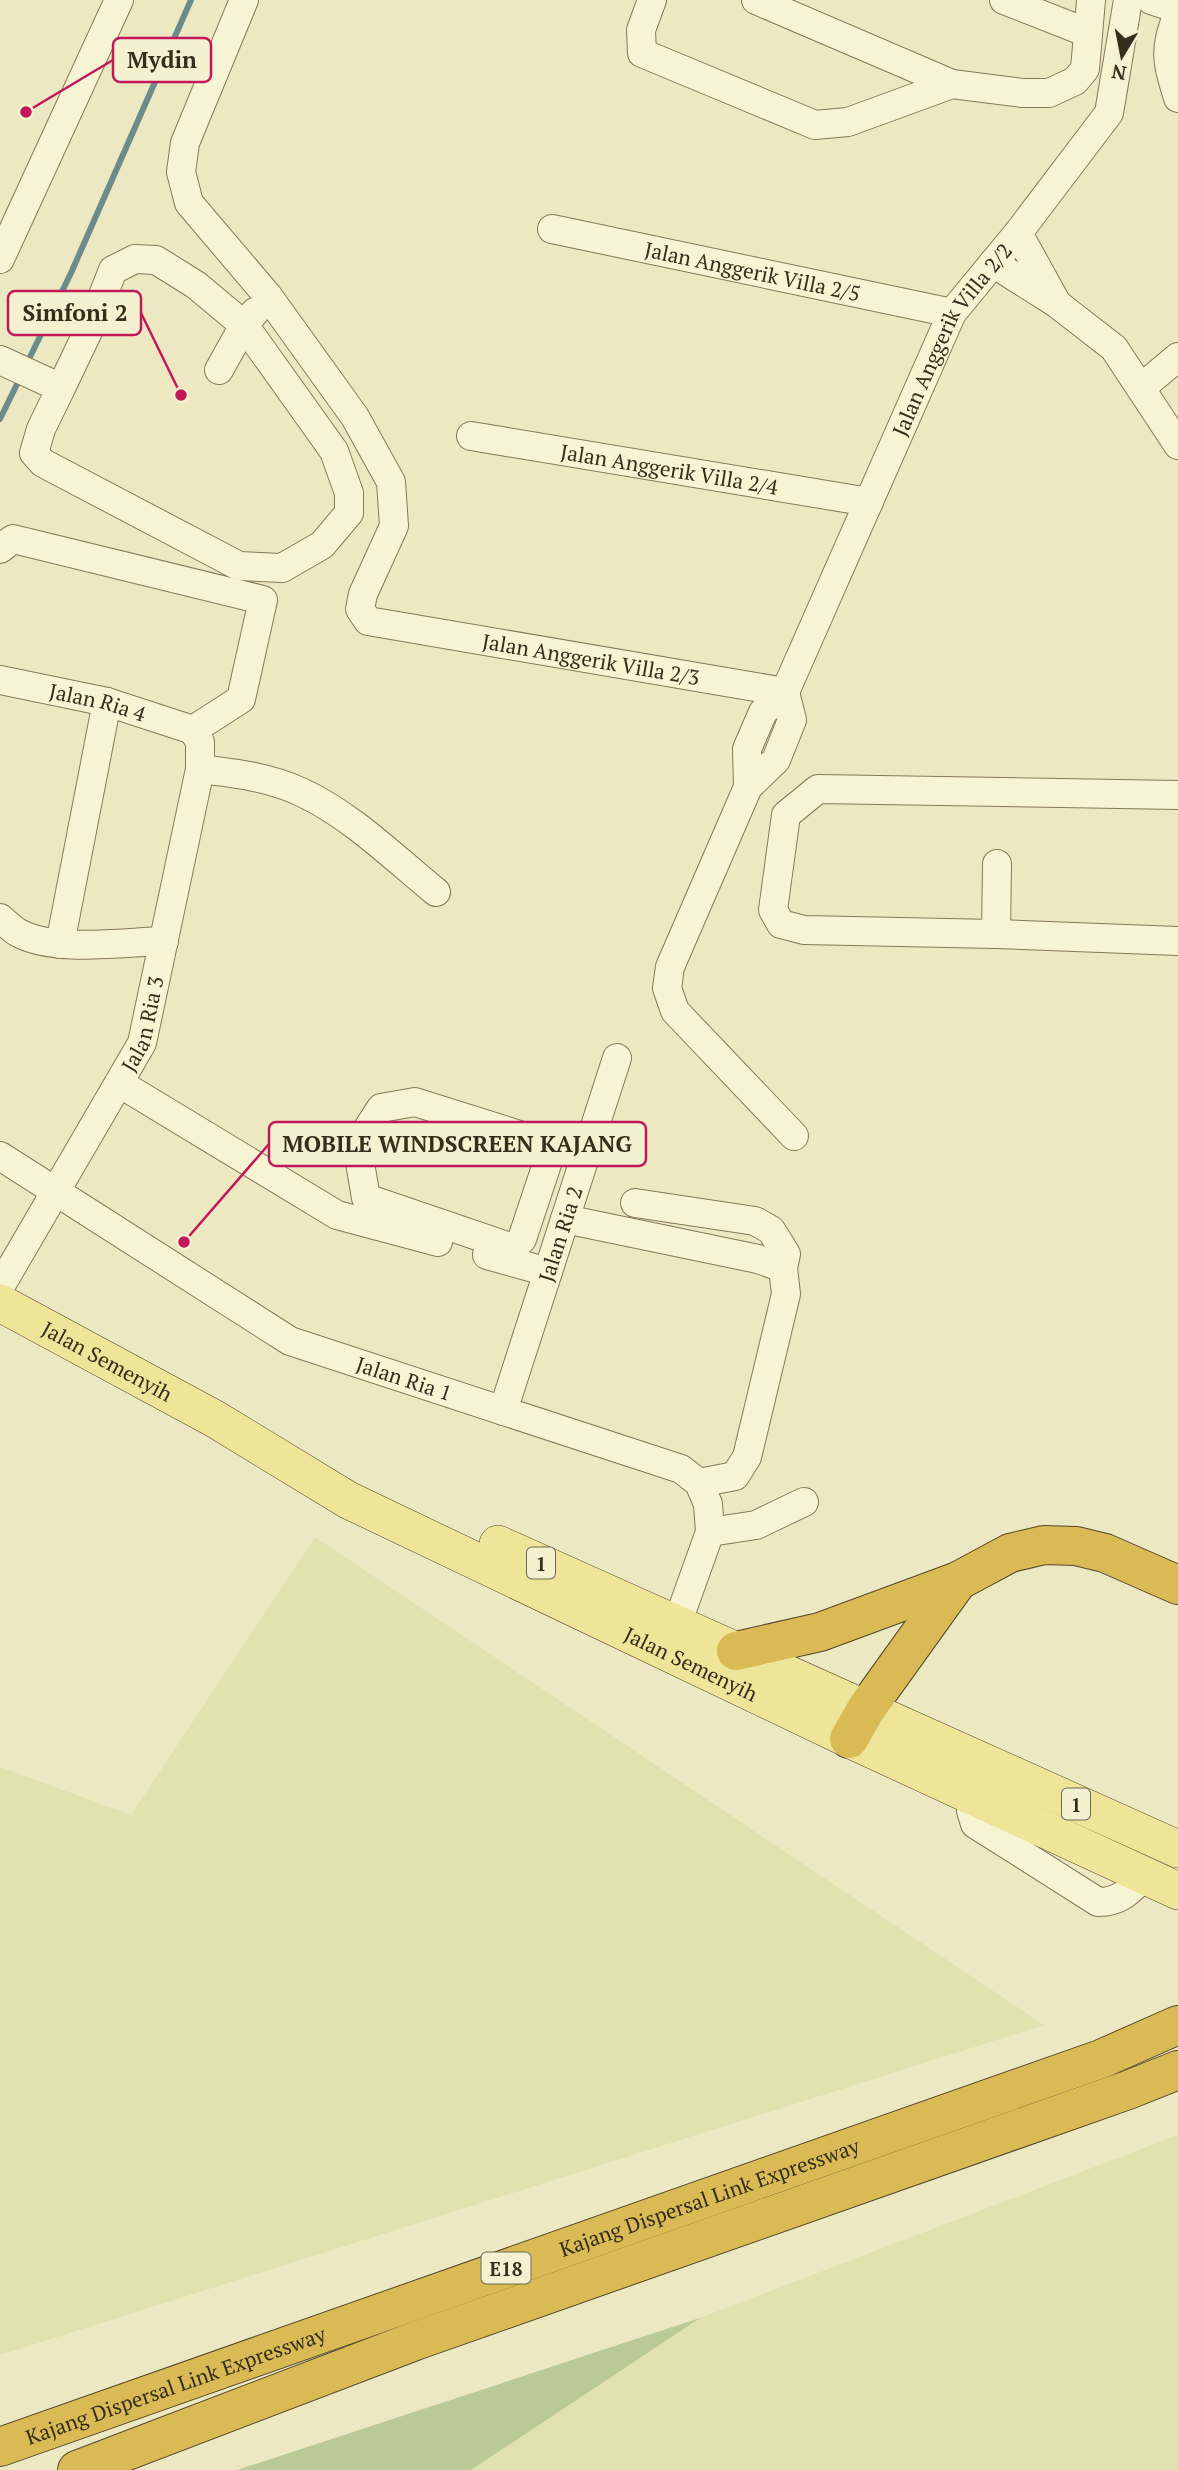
<svg xmlns="http://www.w3.org/2000/svg" width="1178" height="2470" viewBox="0 0 1178 2470" font-family="'PT Serif',serif">
  <rect width="100%" height="100%" fill="#ece8c1"/>
  <!-- farmland -->
  <path fill="#e0e2af" d="M 315,1537 L 1044,2025 L 0,2355 L 0,1767 L 131,1815 Z
    M 1178,2135 L 1178,2470 L 471,2470 L 700,2318 Z"/>
  <!-- green -->
  <path fill="#b9ca96" d="M 700,2318 L 471,2470 L 236,2470 L 237,2470 Z"/>
  <g fill="none" stroke-linecap="round" stroke-linejoin="round">
    <!-- stream -->
    <path stroke="#6b8c8b" stroke-width="6" d="M 27,363 L 71,273 L 191,0
      M 0,419 L 21,376"/>
    <defs>
      <g id="minor">
        <path id="s1" d="M 244,0 L 185,143 L 181,172 L 189,203 L 268,296 L 355,417 L 391,482 L 394,526 L 363,594 L 360,609 L 368,621 L 785,692"/>
        <path d="M 652,0 L 641,30 L 642,53 L 815,125 L 848,122 L 952,84 L 1022,93 L 1049,93 L 1075,81 L 1085,69 L 1091,0"/>
        <path d="M 756,0 L 952,84"/>
        <path d="M 1004,0 L 1088,33"/>
        <path d="M 1151,0 L 1178,9"/>
        <path d="M 1178,14 C 1163,49 1167,62 1178,98"/>
        <path id="s2" d="M 552,229 L 952,313"/>
        <path d="M 1018,233 L 1055,300"/>
        <path d="M 0,259 L 119,0"/>
        <path d="M 993,263 L 1056,303 L 1114,348 L 1178,445"/>
        <path d="M 0,360 L 61,388 L 92,323 L 113,270 L 135,259 L 156,260 L 196,285 L 244,325 L 334,451 L 349,493 L 349,513 L 322,545 L 282,568 L 239,566 L 43,463 L 34,453 L 41,429 L 61,388"/>
        <path d="M 219,370 L 244,325 L 255,312"/>
        <path d="M 1142,387 L 1178,357"/>
        <path id="s3" d="M 471,436 L 869,502"/>
        <path d="M 0,549 L 13,539 L 263,600 L 241,699 L 193,730"/>
        <path id="s4" d="M 0,680 L 107,702 L 193,730"/>
        <path d="M 785,692 L 792,720 L 776,760 L 748,787 L 670,967 L 667,988 L 675,1011 L 794,1136"/>
        <path d="M 200,769 C 234,773 269,777 301,792 C 351,815 393,857 436,892"/>
        <path id="s5" d="M 748,787 L 747,749 L 763,712 L 785,692 L 952,313 L 1018,233 L 1109,113 L 1128,0"/>
        <path d="M 1178,795 L 818,789 L 786,815 L 773,910 L 781,924 L 804,930 L 996,934 L 1178,941"/>
        <path d="M 0,918 C 5,922 11,928 17,932 C 53,953 123,942 164,941"/>
        <path d="M 996,934 L 997,864"/>
        <path d="M 60,944 L 107,702"/>
        <path d="M 119,1083 L 337,1215 L 438,1242"/>
        <path d="M 553,1146 L 522,1239 L 513,1248 L 366,1198 L 360,1163 L 361,1139 L 381,1108 L 415,1102 L 586,1156"/>
        <path id="s6" d="M 0,1156 L 290,1341 L 681,1469 L 699,1483 L 708,1504 L 710,1532 L 677,1624"/>
        <path d="M 635,1203 L 755,1221 L 771,1230 L 786,1254 L 783,1268"/>
        <path d="M 565,1219 L 758,1259 L 783,1268 L 786,1294 L 747,1457 L 735,1476 L 699,1483"/>
        <path d="M 487,1255 L 548,1272"/>
        <path id="s7" d="M 0,1287 L 142,1043 L 200,769 L 200,742 L 193,730"/>
        <path id="s8" d="M 503,1411 L 617,1058"/>
        <path d="M 710,1532 L 756,1525 L 804,1502"/>
        <path d="M 974,1796 L 971,1811 L 975,1824 L 1098,1902 C 1120,1902 1130,1891 1145,1875"/>
      </g>
      <g id="major">
        <path id="s9" d="M 0,1303 L 215,1419 L 348,1500 L 849,1739 L 1178,1891"/>
        <path d="M 498,1544 L 1178,1849"/>
      </g>
      <g id="highway">
        <path d="M 736,1651 L 820,1632 L 958,1581 L 1010,1553 L 1044,1545 L 1076,1546 L 1105,1553 L 1178,1585"/>
        <path d="M 849,1739 L 866,1709 L 958,1581"/>
        <path id="s10" d="M 0,2447 L 1101,2059 L 1178,2025"/>
        <path d="M 77,2470 L 415,2341 L 1128,2090 L 1178,2070"/>
      </g>
    </defs>
    <!-- minor casing -->
    <use href="#minor" stroke="#857959" stroke-width="30"/>
    <!-- major casing -->
    <use href="#major" stroke="#53462e" stroke-width="38"/>
    <!-- highway casing -->
    <use href="#highway" stroke="#53462e" stroke-width="40"/>
    <!-- minor -->
    <use href="#minor" stroke="#f7f4d4" stroke-width="28"/>
    <!-- major -->
    <use href="#major" stroke="#efe599" stroke-width="37"/>
    <!-- highway -->
    <use href="#highway" stroke="#daba54" stroke-width="38"/>
  </g>
  <g text-anchor="middle" dominant-baseline="central" stroke-width="5" stroke-linejoin="round" paint-order="stroke">
    <!-- shield labels -->
    <g fill="#f4f1d0" stroke="#6e6853" stroke-width="2">
      <rect x="527" y="1547.5" width="28" height="31" rx="5"/>
      <rect x="1062" y="1788.5" width="28" height="31" rx="5"/>
      <rect x="481.5" y="2252.5" width="49" height="31" rx="5"/>
    </g>
    <g font-size="19" font-weight="bold" fill="#352e1d">
      <text x="541" y="1563">1</text>
      <text x="1076" y="1804">1</text>
      <text x="506" y="2268">E18</text>
    </g>
    <!-- street labels -->
    <g font-size="21" fill="#352e1d" stroke="#f4f1d0">
      <text stroke="none"><textPath href="#s2" startOffset="205">Jalan Anggerik Villa 2/5</textPath></text>
      <text stroke="none"><textPath href="#s5" startOffset="499">Jalan Anggerik Villa 2/2</textPath></text>
      <text stroke="none"><textPath href="#s3" startOffset="201">Jalan Anggerik Villa 2/4</textPath></text>
      <text stroke="none"><textPath href="#s1" startOffset="936">Jalan Anggerik Villa 2/3</textPath></text>
      <text stroke="none"><textPath href="#s4" startOffset="100">Jalan Ria 4</textPath></text>
      <text stroke="none"><textPath href="#s7" startOffset="301">Jalan Ria 3</textPath></text>
      <text stroke="none"><textPath href="#s8" startOffset="186">Jalan Ria 2</textPath></text>
      <text stroke="none"><textPath href="#s9" startOffset="122">Jalan Semenyih</textPath></text>
      <text stroke="none"><textPath href="#s6" startOffset="464">Jalan Ria 1</textPath></text>
      <text stroke="none"><textPath href="#s9" startOffset="780">Jalan Semenyih</textPath></text>
      <text stroke="none"><textPath href="#s10" startOffset="752">Kajang Dispersal Link Expressway</textPath></text>
      <text stroke="none"><textPath href="#s10" startOffset="186">Kajang Dispersal Link Expressway</textPath></text>
    </g>
  </g>
  <!-- callouts -->
  <path fill="none" stroke="#c2185b" stroke-width="2.5" d="M26 112L113 60M181 395L141 313M184 1242L269 1144"/>
  <g fill="#c2185b" stroke="#f4f1d0" stroke-width="2.5">
    <circle cx="26" cy="112" r="7"/>
    <circle cx="181" cy="395" r="7"/>
    <circle cx="184" cy="1242" r="7"/>
  </g>
  <g fill="#f4f1d0" stroke="#c2185b" stroke-width="2.5">
    <rect x="113" y="38" width="98" height="44" rx="7"/>
    <rect x="8" y="291" width="133" height="44" rx="7"/>
    <rect x="269" y="1122" width="377" height="44" rx="7"/>
  </g>
  <g font-size="23" text-anchor="middle" font-weight="bold" fill="#352e1d">
    <text x="162" y="68">Mydin</text>
    <text x="75" y="321">Simfoni 2</text>
    <text x="457" y="1152">MOBILE WINDSCREEN KAJANG</text>
  </g>
  <!-- north arrow -->
  <g transform="translate(1122 56) rotate(190)" stroke="#f4f1d0" stroke-width="5" paint-order="stroke">
  <path d="M0-5L12 26L0 18L-12 26Z" fill="#352e1d"/>
  <text y="-10" font-size="19" font-weight="bold" text-anchor="middle" fill="#352e1d">N</text>
  </g>
</svg>
